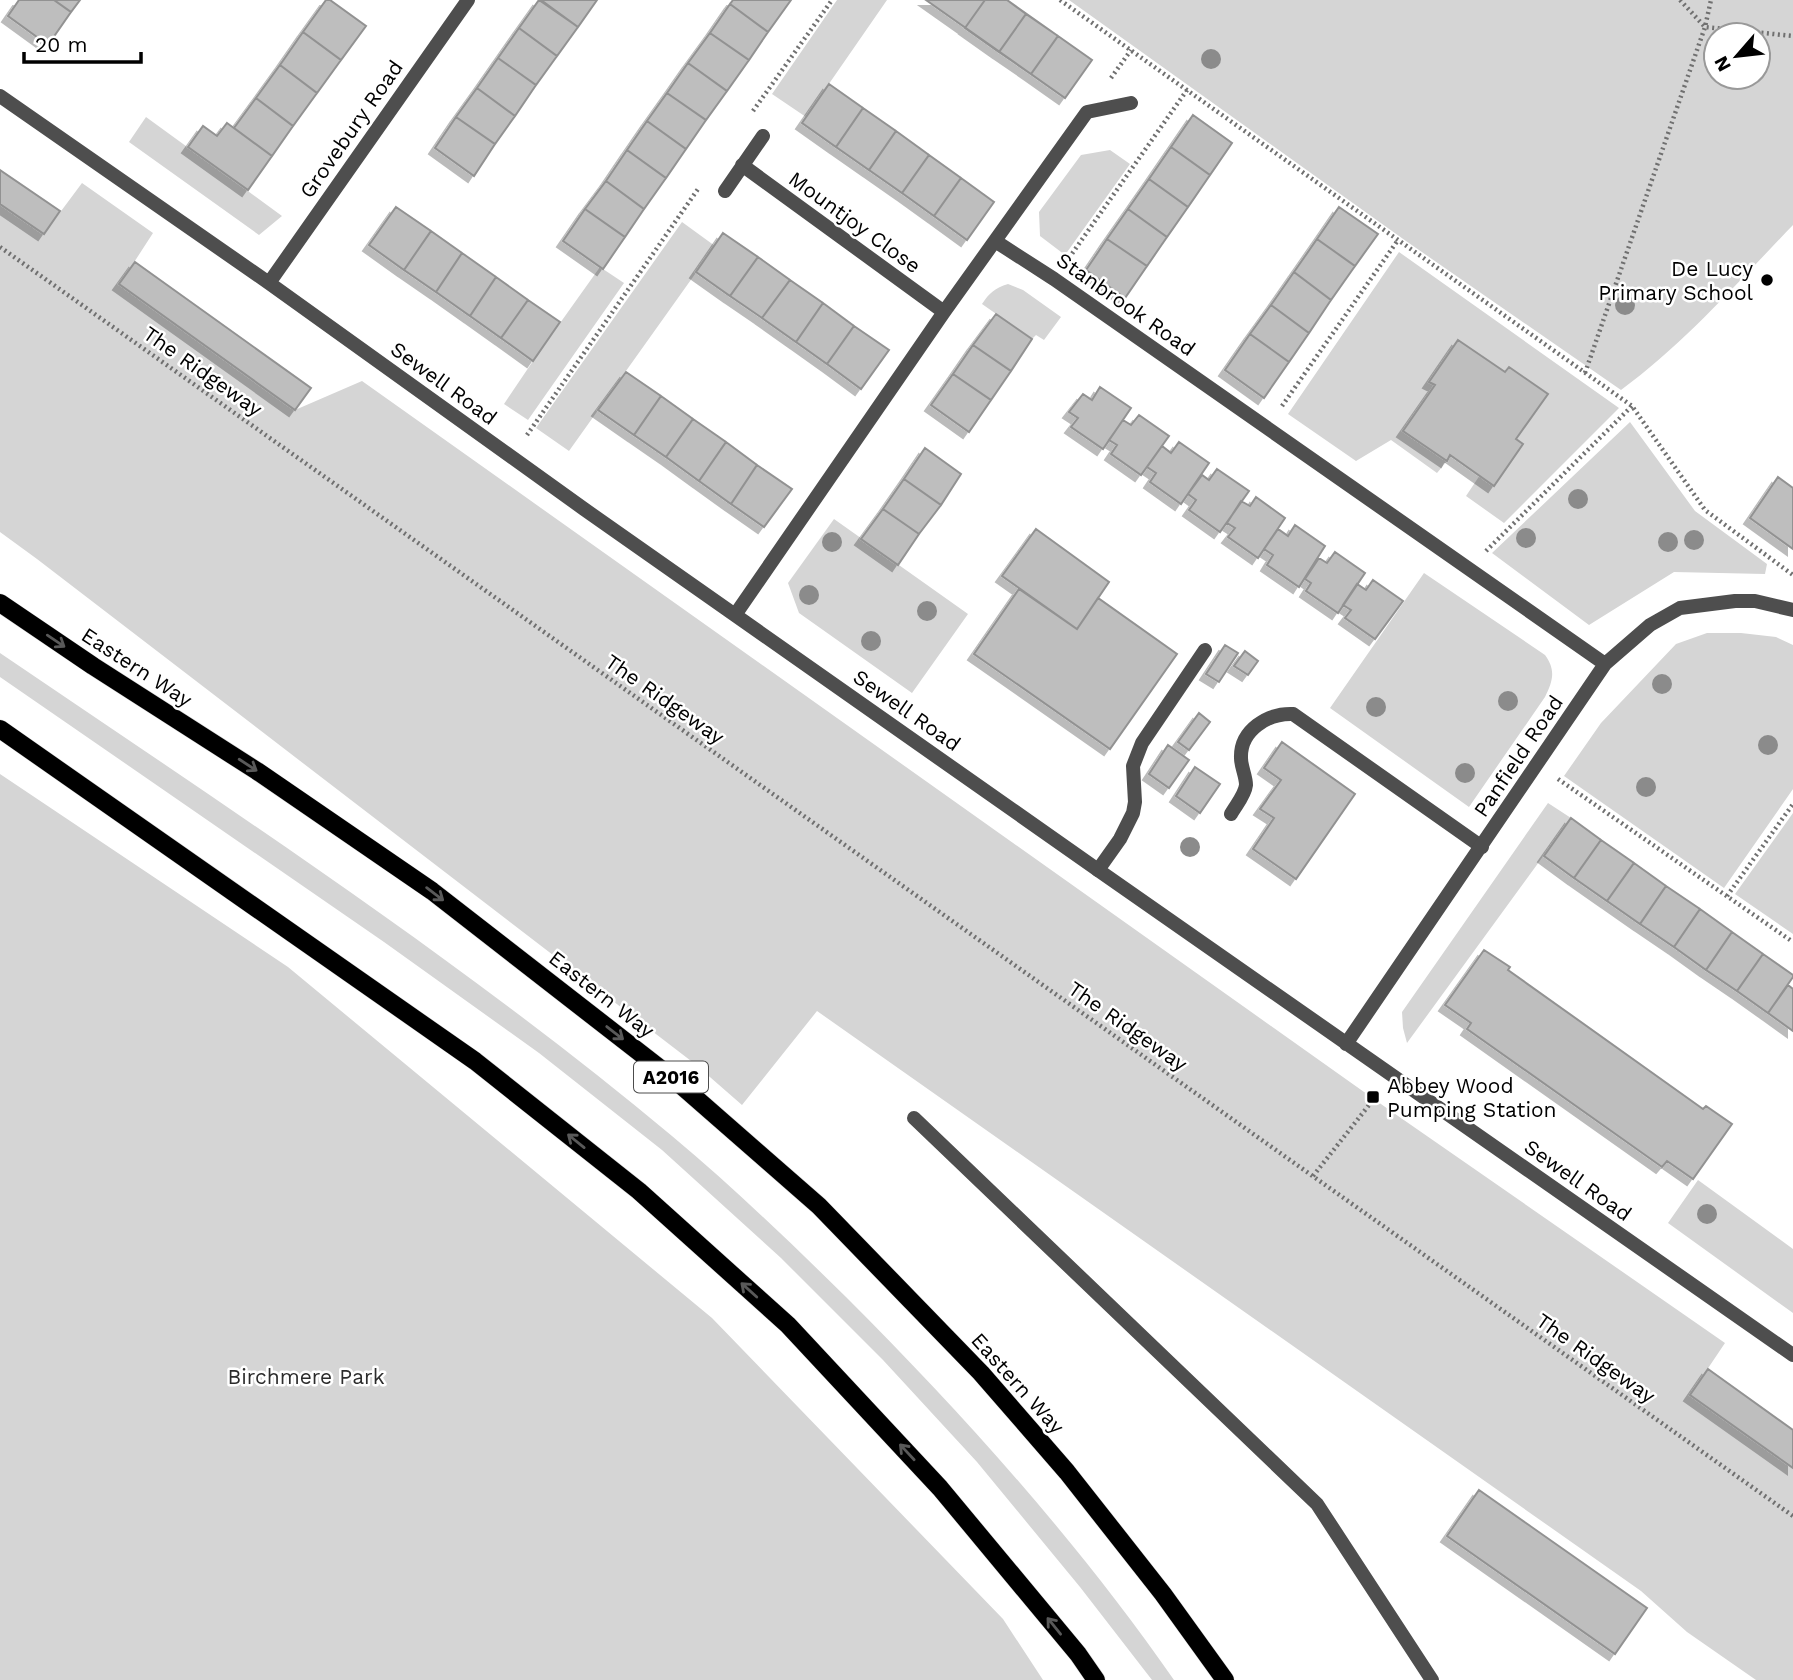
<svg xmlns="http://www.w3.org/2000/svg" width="1793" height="1680" viewBox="0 0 1793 1680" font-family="'Work Sans',sans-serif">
  <defs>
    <filter id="shadow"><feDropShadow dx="-6" dy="6" stdDeviation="0" flood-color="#0004"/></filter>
  </defs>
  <rect width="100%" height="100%" fill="#fff"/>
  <!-- green -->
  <path fill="#d5d5d5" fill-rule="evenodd" d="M 837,0 L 887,0 L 806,117 L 772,94 Z
    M 1069,0 L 1793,0 L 1793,225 C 1738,282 1685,343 1621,390 L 1406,241 ZM 1716,35 L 1758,35 L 1758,77 L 1716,77 Z
    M 146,117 L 282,216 L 259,235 L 129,142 Z
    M 1110,150 L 1130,164 L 1065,255 L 1040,236 L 1039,212 L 1081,155 Z
    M 82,183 L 153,233 L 120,284 L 295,410 L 362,381 L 1388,1109 L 1725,1343 L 1690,1395 L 1793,1468 L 1793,1680 L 1756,1680 L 1687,1632 L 1641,1591 L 817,1011 L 742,1105 L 695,1064 L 37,559 L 0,532 L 0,204 L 44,234 Z
    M 682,222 L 715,246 L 569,451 L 536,428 Z
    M 1399,252 L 1619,408 L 1504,523 L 1466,496 L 1480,475 L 1495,485 L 1523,444 L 1516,439 L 1548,394 L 1509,367 L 1505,372 L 1459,340 L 1429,382 L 1435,385 L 1403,430 L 1447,461 L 1437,473 L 1391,440 L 1356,461 L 1288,414 Z
    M 600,267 L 624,283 L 528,420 L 504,404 L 533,361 Z
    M 1008,284 L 1023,290 L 1061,317 L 1044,340 L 1036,335 L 1032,339 L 982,304 C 989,293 995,288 1008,284 Z
    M 1630,422 L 1695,511 L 1767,564 L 1765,574 L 1674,572 L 1589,625 L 1492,553 Z
    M 834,519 L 968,614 L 912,693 L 799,613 L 788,583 Z
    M 1424,573 L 1545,655 C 1556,670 1553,681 1545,697 L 1469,807 L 1330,708 Z
    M 1707,633 L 1741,633 L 1776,637 L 1793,645 L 1793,789 L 1724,888 L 1564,776 L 1601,723 L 1676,644 Z
    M 0,653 C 228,808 460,959 672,1136 C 733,1187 790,1242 846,1297 C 965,1416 1078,1542 1174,1680 L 1152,1680 L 1080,1587 L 977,1462 L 883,1360 L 781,1258 L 662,1150 L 539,1053 L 384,942 L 0,677 Z
    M 0,774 L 288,967 L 712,1318 L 1003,1619 L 1043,1680 L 0,1680 Z
    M 1548,803 L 1571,818 L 1407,1043 L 1403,1028 L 1402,1012 Z
    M 1793,813 L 1793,934 L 1735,894 Z
    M 1698,1180 L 1793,1249 L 1793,1313 L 1668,1223 Z"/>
  <!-- building -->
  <path fill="#bebebe" stroke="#929292" stroke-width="2" filter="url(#shadow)" d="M 19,0 L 54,0 L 71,12 L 48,45 L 8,16 Z
    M 54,0 L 80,0 L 71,12 Z
    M 326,0 L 330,0 L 366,26 L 341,60 L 303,32 Z
    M 539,0 L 578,27 L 557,56 L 519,28 Z
    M 541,0 L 597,0 L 578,27 Z
    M 733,0 L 791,0 L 768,32 L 730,4 Z
    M 926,0 L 1007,0 L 1092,60 L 1065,98 Z
    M 985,0 L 1007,0 L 1026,14 L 999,52 L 965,28 Z
    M 730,4 L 768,32 L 749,60 L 710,33 Z
    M 1026,14 L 1058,36 L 1031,74 L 999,52 Z
    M 519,28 L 557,56 L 536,85 L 498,58 Z
    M 303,32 L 341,60 L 317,93 L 280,65 Z
    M 710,33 L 749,60 L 727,91 L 688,63 Z
    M 1058,36 L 1092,60 L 1065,98 L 1031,74 Z
    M 498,58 L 536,85 L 515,116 L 477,88 Z
    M 688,63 L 727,91 L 706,120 L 667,93 Z
    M 280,65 L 317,93 L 293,126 L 256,98 Z
    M 829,84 L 863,108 L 836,147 L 802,123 Z
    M 477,88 L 515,116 L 495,144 L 456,117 Z
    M 667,93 L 706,120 L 686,149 L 647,121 Z
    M 256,98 L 293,126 L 272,156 L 234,128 Z
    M 863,108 L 896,131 L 869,170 L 836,147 Z
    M 1193,115 L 1232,143 L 1210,175 L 1171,147 Z
    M 456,117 L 495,144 L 474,176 L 435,148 Z
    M 647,121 L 686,149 L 666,178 L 627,150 Z
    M 227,123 L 272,156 L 248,190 L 188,147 L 203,126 L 217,136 Z
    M 896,131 L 929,155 L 902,193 L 869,170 Z
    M 1171,147 L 1210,175 L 1188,207 L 1149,179 Z
    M 627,150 L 666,178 L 644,209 L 606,181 Z
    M 929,155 L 961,178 L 934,216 L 902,193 Z
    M 0,170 L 60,211 L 44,234 L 0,204 Z
    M 961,178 L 994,202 L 967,240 L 934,216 Z
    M 1149,179 L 1188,207 L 1167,237 L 1128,209 Z
    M 606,181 L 644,209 L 625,237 L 585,209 Z
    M 396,207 L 431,231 L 404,270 L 369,245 Z
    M 1339,207 L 1378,234 L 1355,266 L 1317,239 Z
    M 585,209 L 625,237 L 603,269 L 563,241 Z
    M 1128,209 L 1167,237 L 1147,266 L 1107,239 Z
    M 431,231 L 462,253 L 436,292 L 404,270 Z
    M 723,233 L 758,257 L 730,296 L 696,272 Z
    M 1107,239 L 1147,266 L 1125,298 L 1086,270 Z
    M 1317,239 L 1355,266 L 1331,300 L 1294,272 Z
    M 462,253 L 496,277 L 470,316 L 436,292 Z
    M 758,257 L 790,280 L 762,318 L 730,296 Z
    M 135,262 L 311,388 L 295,410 L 119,284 Z
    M 1294,272 L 1331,300 L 1309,333 L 1271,305 Z
    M 496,277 L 528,300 L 501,338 L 470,316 Z
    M 790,280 L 823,303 L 796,342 L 762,318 Z
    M 528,300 L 560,322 L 533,361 L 501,338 Z
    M 823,303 L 854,326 L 827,364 L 796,342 Z
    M 1271,305 L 1309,333 L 1289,362 L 1250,334 Z
    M 996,314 L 1032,339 L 1011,371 L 973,345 Z
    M 854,326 L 889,350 L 861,389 L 827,364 Z
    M 1250,334 L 1289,362 L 1264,398 L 1225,370 Z
    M 1458,340 L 1505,372 L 1509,367 L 1548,394 L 1516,439 L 1523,444 L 1494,486 L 1450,455 L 1447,461 L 1403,431 L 1435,385 L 1429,382 Z
    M 973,345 L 1011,371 L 991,400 L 953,374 Z
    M 626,372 L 661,396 L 634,435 L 598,410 Z
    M 953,374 L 991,400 L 969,432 L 931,405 Z
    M 1100,387 L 1131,408 L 1103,449 L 1071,427 L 1078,418 L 1069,412 L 1083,394 L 1092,400 Z
    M 661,396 L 693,419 L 666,457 L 634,435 Z
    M 1139,415 L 1169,436 L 1141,475 L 1111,454 L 1117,445 L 1109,440 L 1123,420 L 1131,425 Z
    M 693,419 L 726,442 L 699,481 L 666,457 Z
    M 726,442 L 757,465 L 731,504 L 699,481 Z
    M 1179,442 L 1209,463 L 1181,504 L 1150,482 L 1156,473 L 1147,467 L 1162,446 L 1171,453 Z
    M 925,448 L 961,474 L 941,505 L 904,479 Z
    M 757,465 L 792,489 L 764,527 L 731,504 Z
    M 1217,469 L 1249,491 L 1220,532 L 1189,510 L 1196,500 L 1188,494 L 1202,475 L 1209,480 Z
    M 1778,477 L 1793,488 L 1793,549 L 1750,518 Z
    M 904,479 L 941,505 L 919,534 L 883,509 Z
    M 1256,497 L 1285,518 L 1258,558 L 1228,537 L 1235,528 L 1227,523 L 1241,501 L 1250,506 Z
    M 883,509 L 919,534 L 898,565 L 861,539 Z
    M 1295,525 L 1325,546 L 1299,587 L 1267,565 L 1273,555 L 1264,549 L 1278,529 L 1288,536 Z
    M 1036,529 L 1109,582 L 1077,629 L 1002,576 Z
    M 1335,552 L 1365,573 L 1338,613 L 1306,591 L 1311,583 L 1305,579 L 1319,558 L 1327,563 Z
    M 1373,580 L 1403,601 L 1375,639 L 1345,618 L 1351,610 L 1343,605 L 1357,584 L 1366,590 Z
    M 1019,589 L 1077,629 L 1098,598 L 1177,654 L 1110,749 L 974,654 Z
    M 1225,645 L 1238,653 L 1219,682 L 1206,674 Z
    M 1245,651 L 1258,661 L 1248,675 L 1234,666 Z
    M 1199,713 L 1210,722 L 1189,750 L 1178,742 Z
    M 1282,742 L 1355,794 L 1296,879 L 1253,849 L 1274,818 L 1260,809 L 1281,780 L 1264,768 Z
    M 1168,745 L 1189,760 L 1169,788 L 1149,774 Z
    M 1195,767 L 1220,784 L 1200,813 L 1176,796 Z
    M 1571,818 L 1601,840 L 1574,878 L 1544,856 Z
    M 1601,840 L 1634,863 L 1607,901 L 1574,878 Z
    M 1634,863 L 1666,886 L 1640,924 L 1607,901 Z
    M 1666,886 L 1700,909 L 1674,947 L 1640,924 Z
    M 1700,909 L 1732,932 L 1706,970 L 1674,947 Z
    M 1732,932 L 1763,954 L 1737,991 L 1706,970 Z
    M 1484,950 L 1510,967 L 1508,970 L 1703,1109 L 1706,1106 L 1732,1124 L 1693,1179 L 1667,1161 L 1662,1167 L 1467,1029 L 1471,1023 L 1445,1005 Z
    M 1763,954 L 1793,975 L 1793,977 L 1768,1013 L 1737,991 Z
    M 1788,985 L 1793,989 L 1793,1031 L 1768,1013 Z
    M 1708,1369 L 1793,1430 L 1793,1468 L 1690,1395 Z
    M 1479,1490 L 1647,1608 L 1615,1654 L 1447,1536 Z"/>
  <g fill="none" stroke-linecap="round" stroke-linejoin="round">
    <defs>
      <path id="primary" d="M 0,603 L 93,666 L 257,771 L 432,891 L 675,1080 L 819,1206 L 981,1373 L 1067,1472 L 1163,1594 L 1225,1680
        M 0,729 L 475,1061 L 639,1191 L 788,1325 L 940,1488 L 1078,1654 L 1096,1680"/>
    </defs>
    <!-- primary casing -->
    <use href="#primary" stroke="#dbdbdb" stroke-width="19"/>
    <!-- path -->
    <path stroke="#707070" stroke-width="4.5" stroke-dasharray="2 3.5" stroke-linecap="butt" d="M 1060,0 L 1632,406 L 1705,510 L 1793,575
      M 1680,0 L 1705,27 L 1793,36
      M 1111,78 L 1131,50
      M 753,111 L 832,0
      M 0,247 L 1793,1516
      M 1069,258 L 1187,90
      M 1585,373 L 1705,27 L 1711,0
      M 1282,406 L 1398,240
      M 527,435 L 698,189
      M 1486,551 L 1632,406
      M 1558,779 L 1793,942
      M 1727,896 L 1793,804
      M 1313,1176 L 1377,1095"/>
    <!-- lane -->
    <path stroke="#4e4e4e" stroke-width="14" d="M 1231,814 C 1236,805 1245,795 1246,785 C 1246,776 1241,767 1241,758 C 1240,730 1268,713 1293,714 L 1482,847
      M 1098,870 L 1120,839 L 1133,813 L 1135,802 L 1133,766 L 1142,743 L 1205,650
      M 914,1118 L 1317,1504 L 1432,1680"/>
    <!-- street -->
    <path stroke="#4e4e4e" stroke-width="14" d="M 0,96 L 269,283 L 584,509 L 1098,870 L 1793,1355
      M 742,165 L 944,312
      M 725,191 L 763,136
      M 995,241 L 1054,279 L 1605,664
      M 269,283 L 468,0
      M 735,615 L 944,312 L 1087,112 L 1131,103
      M 1346,1044 L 1605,664 L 1650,625 L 1680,608 L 1735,601 L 1755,601 L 1793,610"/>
    <!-- primary -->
    <use href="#primary" stroke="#000" stroke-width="18"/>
  </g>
  <!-- trees -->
  <g fill="#8b8b8b">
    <circle cx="1211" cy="59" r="10"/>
    <circle cx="1625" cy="305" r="10"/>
    <circle cx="1578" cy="499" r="10"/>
    <circle cx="1526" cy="538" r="10"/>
    <circle cx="1694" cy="540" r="10"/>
    <circle cx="832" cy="542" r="10"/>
    <circle cx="1668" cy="542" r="10"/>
    <circle cx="809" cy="595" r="10"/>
    <circle cx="927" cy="611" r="10"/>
    <circle cx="871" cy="641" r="10"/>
    <circle cx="1662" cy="684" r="10"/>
    <circle cx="1508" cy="701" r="10"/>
    <circle cx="1376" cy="707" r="10"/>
    <circle cx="1768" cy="745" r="10"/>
    <circle cx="1465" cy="773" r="10"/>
    <circle cx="1646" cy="787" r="10"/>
    <circle cx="1190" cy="847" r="10"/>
    <circle cx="1707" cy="1214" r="10"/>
  </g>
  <!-- one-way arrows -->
  <defs><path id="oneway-shaft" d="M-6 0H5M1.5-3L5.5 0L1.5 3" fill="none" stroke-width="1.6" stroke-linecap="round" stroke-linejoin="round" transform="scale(1.75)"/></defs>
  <g stroke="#595959">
    <use href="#oneway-shaft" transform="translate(56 641) rotate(34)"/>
    <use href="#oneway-shaft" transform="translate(248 765) rotate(33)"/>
    <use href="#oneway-shaft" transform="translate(435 894) rotate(37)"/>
    <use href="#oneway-shaft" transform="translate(615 1033) rotate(38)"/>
    <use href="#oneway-shaft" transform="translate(576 1141) rotate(-141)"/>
    <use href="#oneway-shaft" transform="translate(749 1290) rotate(-138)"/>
    <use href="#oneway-shaft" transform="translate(907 1452) rotate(-133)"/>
    <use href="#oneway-shaft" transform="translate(1054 1626) rotate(-129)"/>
  </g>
  <!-- markers -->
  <g fill="#000" stroke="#fff" stroke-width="2.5">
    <circle cx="1767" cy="280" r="7"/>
    <rect x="1366" y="1090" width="14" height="14" rx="3.5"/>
  </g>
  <g text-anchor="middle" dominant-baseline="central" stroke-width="5" stroke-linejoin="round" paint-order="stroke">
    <!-- shield labels -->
    <rect fill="#fff" stroke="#4c4c4c" stroke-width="2" x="634" y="1061.5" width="74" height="31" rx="5"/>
    <g font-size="19" font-weight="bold" fill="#000">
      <text x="671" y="1077">A2016</text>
    </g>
    <!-- street labels -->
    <g font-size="21" fill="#000" stroke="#fff">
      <text transform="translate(351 129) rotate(-55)">Grovebury Road</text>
      <text transform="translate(855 222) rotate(36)">Mountjoy Close</text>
      <text transform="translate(1126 304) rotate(35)">Stanbrook Road</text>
      <text transform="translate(203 371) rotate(35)">The Ridgeway</text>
      <text transform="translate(444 383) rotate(36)">Sewell Road</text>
      <text transform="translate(137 667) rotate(33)">Eastern Way</text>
      <text transform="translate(665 699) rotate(35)">The Ridgeway</text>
      <text transform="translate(907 710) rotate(35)">Sewell Road</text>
      <text transform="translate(1518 756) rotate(-56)">Panfield Road</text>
      <text transform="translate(602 994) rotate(38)">Eastern Way</text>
      <text transform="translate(1128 1026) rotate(35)">The Ridgeway</text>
      <text transform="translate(1578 1180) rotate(35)">Sewell Road</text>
      <text transform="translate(1596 1358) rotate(35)">The Ridgeway</text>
      <text transform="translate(1018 1383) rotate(48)">Eastern Way</text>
    </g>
    <!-- poi labels -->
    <g font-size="21" fill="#000" stroke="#fff" text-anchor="end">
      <text x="1753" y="268">De Lucy<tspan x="1753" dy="24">Primary School</tspan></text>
      <text x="1387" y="1085" text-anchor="start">Abbey Wood<tspan x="1387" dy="24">Pumping Station</tspan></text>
    </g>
    <!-- park labels -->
    <g font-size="21" fill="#2c2c2c" stroke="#fff">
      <text x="306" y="1376">Birchmere Park</text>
    </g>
  </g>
  <!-- north arrow -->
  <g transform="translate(1737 56) rotate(242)"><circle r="33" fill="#ffffff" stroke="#999999" stroke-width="2"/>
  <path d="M0-5L12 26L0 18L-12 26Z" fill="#000000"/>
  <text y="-10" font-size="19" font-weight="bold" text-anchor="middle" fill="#000000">N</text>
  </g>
  <!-- scale -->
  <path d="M24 52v10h117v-10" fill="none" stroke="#000000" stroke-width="3.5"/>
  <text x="35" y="52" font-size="21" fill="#000000" stroke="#ffffff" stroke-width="5" paint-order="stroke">20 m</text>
</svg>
